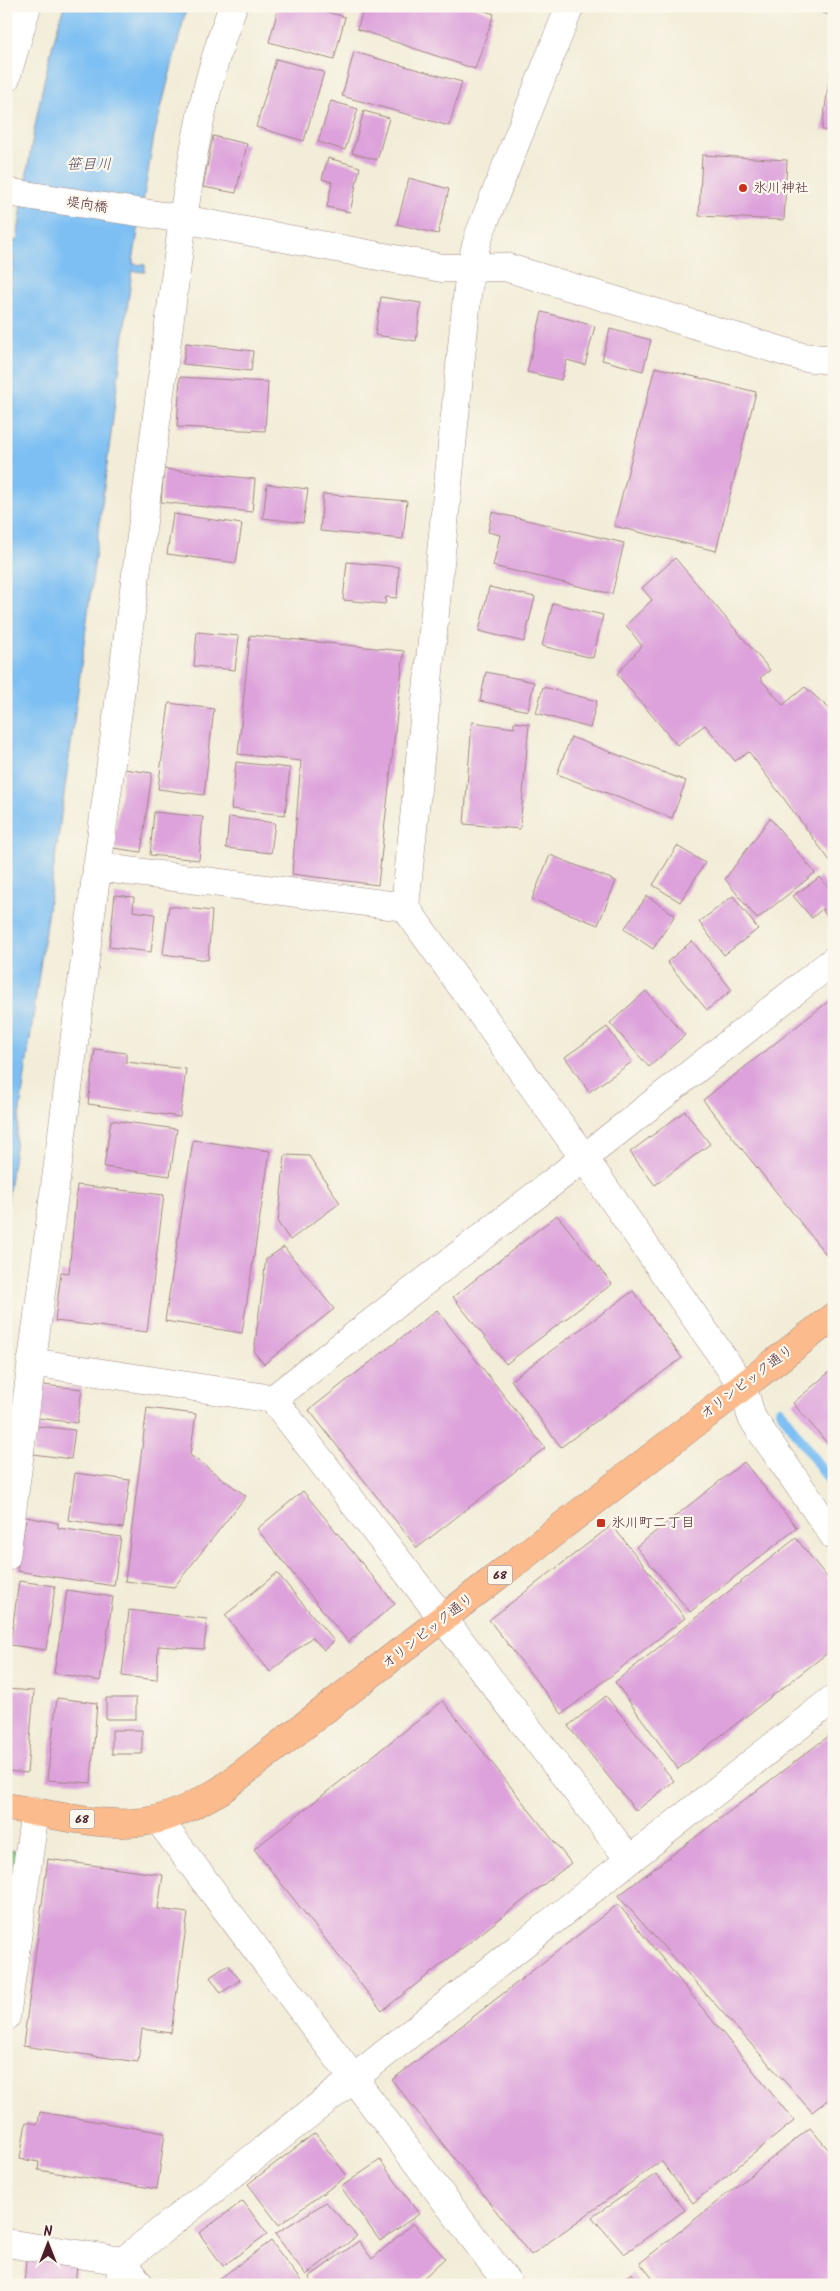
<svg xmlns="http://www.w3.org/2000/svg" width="840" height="2291" viewBox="0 0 840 2291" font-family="Kalam,'Klee One',sans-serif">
  <rect width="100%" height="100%" fill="#fbf7ec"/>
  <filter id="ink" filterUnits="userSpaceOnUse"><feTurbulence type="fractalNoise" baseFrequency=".02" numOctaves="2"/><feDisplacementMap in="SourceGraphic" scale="10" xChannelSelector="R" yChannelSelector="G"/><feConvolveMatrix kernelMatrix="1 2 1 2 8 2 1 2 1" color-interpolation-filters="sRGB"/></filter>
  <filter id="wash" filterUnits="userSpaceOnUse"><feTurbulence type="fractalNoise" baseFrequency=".0096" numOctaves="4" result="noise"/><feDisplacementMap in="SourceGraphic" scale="20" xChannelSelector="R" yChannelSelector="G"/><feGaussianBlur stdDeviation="1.12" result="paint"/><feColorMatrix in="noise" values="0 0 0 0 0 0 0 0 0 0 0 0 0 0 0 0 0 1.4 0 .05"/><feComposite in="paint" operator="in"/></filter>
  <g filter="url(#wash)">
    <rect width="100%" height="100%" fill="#f2edd8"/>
    <!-- green -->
    <path fill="#84ce8b" stroke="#67765b" d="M 6,1850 L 17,1851 L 6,1934 Z"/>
    <!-- water -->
    <path fill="#7dbff3" stroke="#646f8f" d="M 64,6 L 187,6 L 154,136 L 133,261 L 133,264 L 145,265 L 145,272 L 132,271 L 71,744 L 6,1212 L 6,324 L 14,257 L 6,255 L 6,240 L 17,241 C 28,162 40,82 64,6 Z"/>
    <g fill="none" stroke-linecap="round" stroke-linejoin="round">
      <!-- stream -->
      <path stroke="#7dbff3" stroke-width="10" d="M 780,1410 L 834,1487"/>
    </g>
    <g id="blocks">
      <!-- building -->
      <path fill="#dda2db" d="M 279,6 L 304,6 L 345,17 L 334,60 L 269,42 Z
        M 365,6 L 471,6 L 494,14 L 475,69 L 357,29 Z
        M 805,6 L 834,6 L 834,17 Z
        M 354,52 L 462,82 L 449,126 L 342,96 Z
        M 276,59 L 324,72 L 304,141 L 256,127 Z
        M 831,65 L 834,66 L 834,131 L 822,130 Z
        M 331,101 L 358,109 L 345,150 L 318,142 Z
        M 364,111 L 389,118 L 377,160 L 352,153 Z
        M 213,136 L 247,144 L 236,193 L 203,187 Z
        M 702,155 L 787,160 L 784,220 L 699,216 Z
        M 328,158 L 360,167 L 350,212 L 327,207 L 332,182 L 322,179 Z
        M 409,178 L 449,189 L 438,234 L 397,224 Z
        M 381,297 L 421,303 L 416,341 L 375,335 Z
        M 542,312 L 595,326 L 585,365 L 567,360 L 561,380 L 527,372 Z
        M 610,329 L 651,340 L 643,371 L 602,360 Z
        M 186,343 L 253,351 L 251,371 L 183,364 Z
        M 655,367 L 756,392 L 716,551 L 614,526 Z
        M 180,377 L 268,382 L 265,431 L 177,427 Z
        M 164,469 L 255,479 L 252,512 L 161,502 Z
        M 267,484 L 308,489 L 303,523 L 263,518 Z
        M 323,494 L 407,501 L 403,539 L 320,531 Z
        M 492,512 L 624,543 L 612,594 L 493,566 L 500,535 L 488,532 Z
        M 173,514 L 242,524 L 236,563 L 167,554 Z
        M 675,558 L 770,670 L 760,678 L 783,705 L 805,687 L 834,713 L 834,861 L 831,862 L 749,752 L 735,761 L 705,725 L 677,745 L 617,674 L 642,646 L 626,625 L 652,600 L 642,588 Z
        M 347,562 L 399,567 L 397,598 L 386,597 L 385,604 L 343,600 Z
        M 489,587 L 535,597 L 524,642 L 479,631 Z
        M 553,603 L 603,615 L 593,658 L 542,646 Z
        M 197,632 L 239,636 L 235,670 L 194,666 Z
        M 250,635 L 404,651 L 378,885 L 292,874 L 301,761 L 238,754 Z
        M 486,672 L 534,682 L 528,711 L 480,701 Z
        M 543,687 L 597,701 L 590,728 L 536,713 Z
        M 169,703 L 214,709 L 204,795 L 158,789 Z
        M 472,722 L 514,728 L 514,722 L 529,724 L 520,829 L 464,824 Z
        M 571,737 L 686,781 L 672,818 L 557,774 Z
        M 236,762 L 290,768 L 285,815 L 231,809 Z
        M 124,769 L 152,773 L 141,852 L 113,848 Z
        M 154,812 L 203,817 L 199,860 L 150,855 Z
        M 229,817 L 275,823 L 271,853 L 226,848 Z
        M 770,818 L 815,873 L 757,919 L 725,879 Z
        M 677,846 L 705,863 L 680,902 L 653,885 Z
        M 550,855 L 616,881 L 598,925 L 532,899 Z
        M 820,877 L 834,894 L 834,921 L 831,923 L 822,909 L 812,918 L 793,896 Z
        M 115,895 L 134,897 L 133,911 L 155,914 L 151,952 L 109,947 Z
        M 647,896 L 675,915 L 653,949 L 624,929 Z
        M 733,896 L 758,929 L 724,955 L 699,922 Z
        M 169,906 L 212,911 L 208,960 L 163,954 Z
        M 692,941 L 732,990 L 707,1010 L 667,962 Z
        M 646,991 L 685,1035 L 649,1067 L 610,1023 Z
        M 834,997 L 834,1253 L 828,1257 L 703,1100 Z
        M 607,1027 L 632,1062 L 589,1092 L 565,1057 Z
        M 95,1049 L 126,1053 L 126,1062 L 186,1069 L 180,1117 L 88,1104 Z
        M 685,1111 L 710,1144 L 655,1185 L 630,1152 Z
        M 111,1120 L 177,1129 L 170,1176 L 104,1167 Z
        M 193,1140 L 270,1151 L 242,1333 L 165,1321 Z
        M 285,1155 L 309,1156 L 340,1203 L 290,1240 L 278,1223 Z
        M 77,1185 L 164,1195 L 147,1332 L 55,1321 L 61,1272 L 69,1273 Z
        M 557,1215 L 612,1284 L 506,1364 L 453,1297 Z
        M 284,1247 L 334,1309 L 264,1364 L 254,1352 L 266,1259 Z
        M 633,1291 L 682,1358 L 561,1447 L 511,1380 Z
        M 437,1310 L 545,1448 L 417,1548 L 309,1410 Z
        M 834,1368 L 834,1451 L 793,1403 Z
        M 42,1385 L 82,1389 L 77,1423 L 38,1418 Z
        M 147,1408 L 196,1414 L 190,1455 L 246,1496 L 174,1587 L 125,1581 Z
        M 37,1426 L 75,1430 L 71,1459 L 33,1454 Z
        M 744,1462 L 797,1528 L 690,1612 L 636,1547 Z
        M 75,1473 L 130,1480 L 123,1528 L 68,1520 Z
        M 303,1491 L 395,1604 L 348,1642 L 257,1529 Z
        M 26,1517 L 58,1523 L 58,1528 L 121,1537 L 114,1586 L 17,1571 Z
        M 612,1525 L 685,1618 L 562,1714 L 489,1620 Z
        M 796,1538 L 834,1586 L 834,1648 L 678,1769 L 615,1682 Z
        M 277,1573 L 334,1641 L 324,1650 L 312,1637 L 270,1672 L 225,1615 Z
        M 19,1581 L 55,1586 L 46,1650 L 10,1645 Z
        M 67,1590 L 113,1597 L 100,1681 L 54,1673 Z
        M 129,1610 L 207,1619 L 204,1649 L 158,1646 L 157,1680 L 122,1676 Z
        M 6,1689 L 34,1691 L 27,1773 L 6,1771 Z
        M 606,1696 L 674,1781 L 636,1811 L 568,1726 Z
        M 57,1698 L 97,1703 L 91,1783 L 47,1780 Z
        M 106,1698 L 136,1698 L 136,1719 L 106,1719 Z
        M 443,1701 L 571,1863 L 382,2011 L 254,1849 Z
        M 112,1730 L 142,1730 L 142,1754 L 112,1754 Z
        M 834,1732 L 834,2095 L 812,2112 L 618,1896 Z
        M 48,1859 L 163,1875 L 158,1909 L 188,1913 L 171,2033 L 142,2029 L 138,2062 L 23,2046 Z
        M 618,1904 L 794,2121 L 693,2203 L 661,2161 L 531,2255 L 392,2080 Z
        M 228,1965 L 240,1980 L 221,1993 L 210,1977 Z
        M 40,2112 L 165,2133 L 157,2189 L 38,2170 L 39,2162 L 20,2159 L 26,2122 L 38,2124 Z
        M 810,2128 L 834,2156 L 834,2285 L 658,2285 L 640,2263 Z
        M 315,2133 L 347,2176 L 279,2225 L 248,2184 Z
        M 380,2160 L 419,2214 L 380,2241 L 341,2187 Z
        M 656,2174 L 685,2210 L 624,2254 L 592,2217 Z
        M 243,2201 L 267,2234 L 223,2266 L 199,2233 Z
        M 326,2202 L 357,2236 L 306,2275 L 275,2234 Z
        M 413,2223 L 445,2258 L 416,2285 L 313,2285 L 309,2277 L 359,2241 L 372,2259 Z
        M 271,2241 L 303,2284 L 211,2285 L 230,2271 Z
        M 26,2260 L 76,2263 L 77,2265 L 75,2285 L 24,2285 Z
        M 632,2273 L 641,2285 L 614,2285 Z"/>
    </g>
  </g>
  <g filter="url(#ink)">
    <use href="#blocks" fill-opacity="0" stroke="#9e8682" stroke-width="1"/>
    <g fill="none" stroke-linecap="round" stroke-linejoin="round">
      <defs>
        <path id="minor" d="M 570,6 L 479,235 L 470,268 L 405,907 L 584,1158 L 742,1385 L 752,1418 L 834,1536
          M 6,78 L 27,6
          M 6,192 L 183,219 L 442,268 L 505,267 L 802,357 L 834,360
          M 97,867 L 405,907
          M 31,1362 L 273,1399 L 629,1859
          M 273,1399 L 584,1158 L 834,960
          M 6,1557 L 183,219 C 194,145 206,77 233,6
          M 158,1819 L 509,2285
          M 6,2017 L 35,1811
          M 6,2243 L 123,2261 L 140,2285
          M 119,2285 L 123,2261 L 834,1698"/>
        <path id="major" d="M 6,1807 C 55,1814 110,1831 159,1819 C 181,1813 201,1801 221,1790 L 834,1316"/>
      </defs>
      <!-- minor casing -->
      <use href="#minor" stroke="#9e8682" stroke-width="29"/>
      <!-- major casing -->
      <use href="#major" stroke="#9e8682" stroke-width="29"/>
      <!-- minor -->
      <use href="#minor" stroke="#fff" stroke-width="28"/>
      <!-- major -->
      <use href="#major" stroke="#fbbb8c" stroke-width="28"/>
    </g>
  </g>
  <!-- markers -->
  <g fill="#c8321e" stroke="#fbf7ec" stroke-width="2">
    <circle cx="743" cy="188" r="5"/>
    <rect x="596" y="1518" width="10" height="10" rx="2.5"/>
  </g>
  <g text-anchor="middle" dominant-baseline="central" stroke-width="4.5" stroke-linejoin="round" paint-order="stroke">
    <!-- shield labels -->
    <g fill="#fbf7ec" stroke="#7f6065" stroke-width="1">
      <rect x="487.5" y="1565.5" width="25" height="19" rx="4"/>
      <rect x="69.5" y="1809.5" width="25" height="19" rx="4"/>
    </g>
    <g font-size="12" font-weight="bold" fill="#4a1f2b">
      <text x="500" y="1575">68</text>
      <text x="82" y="1819">68</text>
    </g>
    <!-- poi labels -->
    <g font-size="14" fill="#4a1f2b" stroke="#fbf7ec" text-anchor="start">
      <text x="753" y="188">氷川神社</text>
      <text x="611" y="1523">氷川町二丁目</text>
    </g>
    <!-- street labels -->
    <g font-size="14" fill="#4a1f2b" stroke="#fbf7ec">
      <text transform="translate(87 205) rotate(9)">堤向橋</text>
      <text transform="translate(747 1382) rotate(-37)">オリンピック通り</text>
      <text transform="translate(428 1631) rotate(-38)">オリンピック通り</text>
    </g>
    <!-- water labels -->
    <g font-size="15" font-style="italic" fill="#594f67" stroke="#fbf7ec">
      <text x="89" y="165">笹目川</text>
    </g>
  </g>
  <!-- margin -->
  <rect width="840" height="2291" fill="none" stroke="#fbf7ec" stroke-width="25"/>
  <!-- north arrow -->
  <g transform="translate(48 2244)" stroke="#fbf7ec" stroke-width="4" paint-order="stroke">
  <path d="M0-4L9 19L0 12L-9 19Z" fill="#4a1f2b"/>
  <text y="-8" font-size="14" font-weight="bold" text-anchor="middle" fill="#4a1f2b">N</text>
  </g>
</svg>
